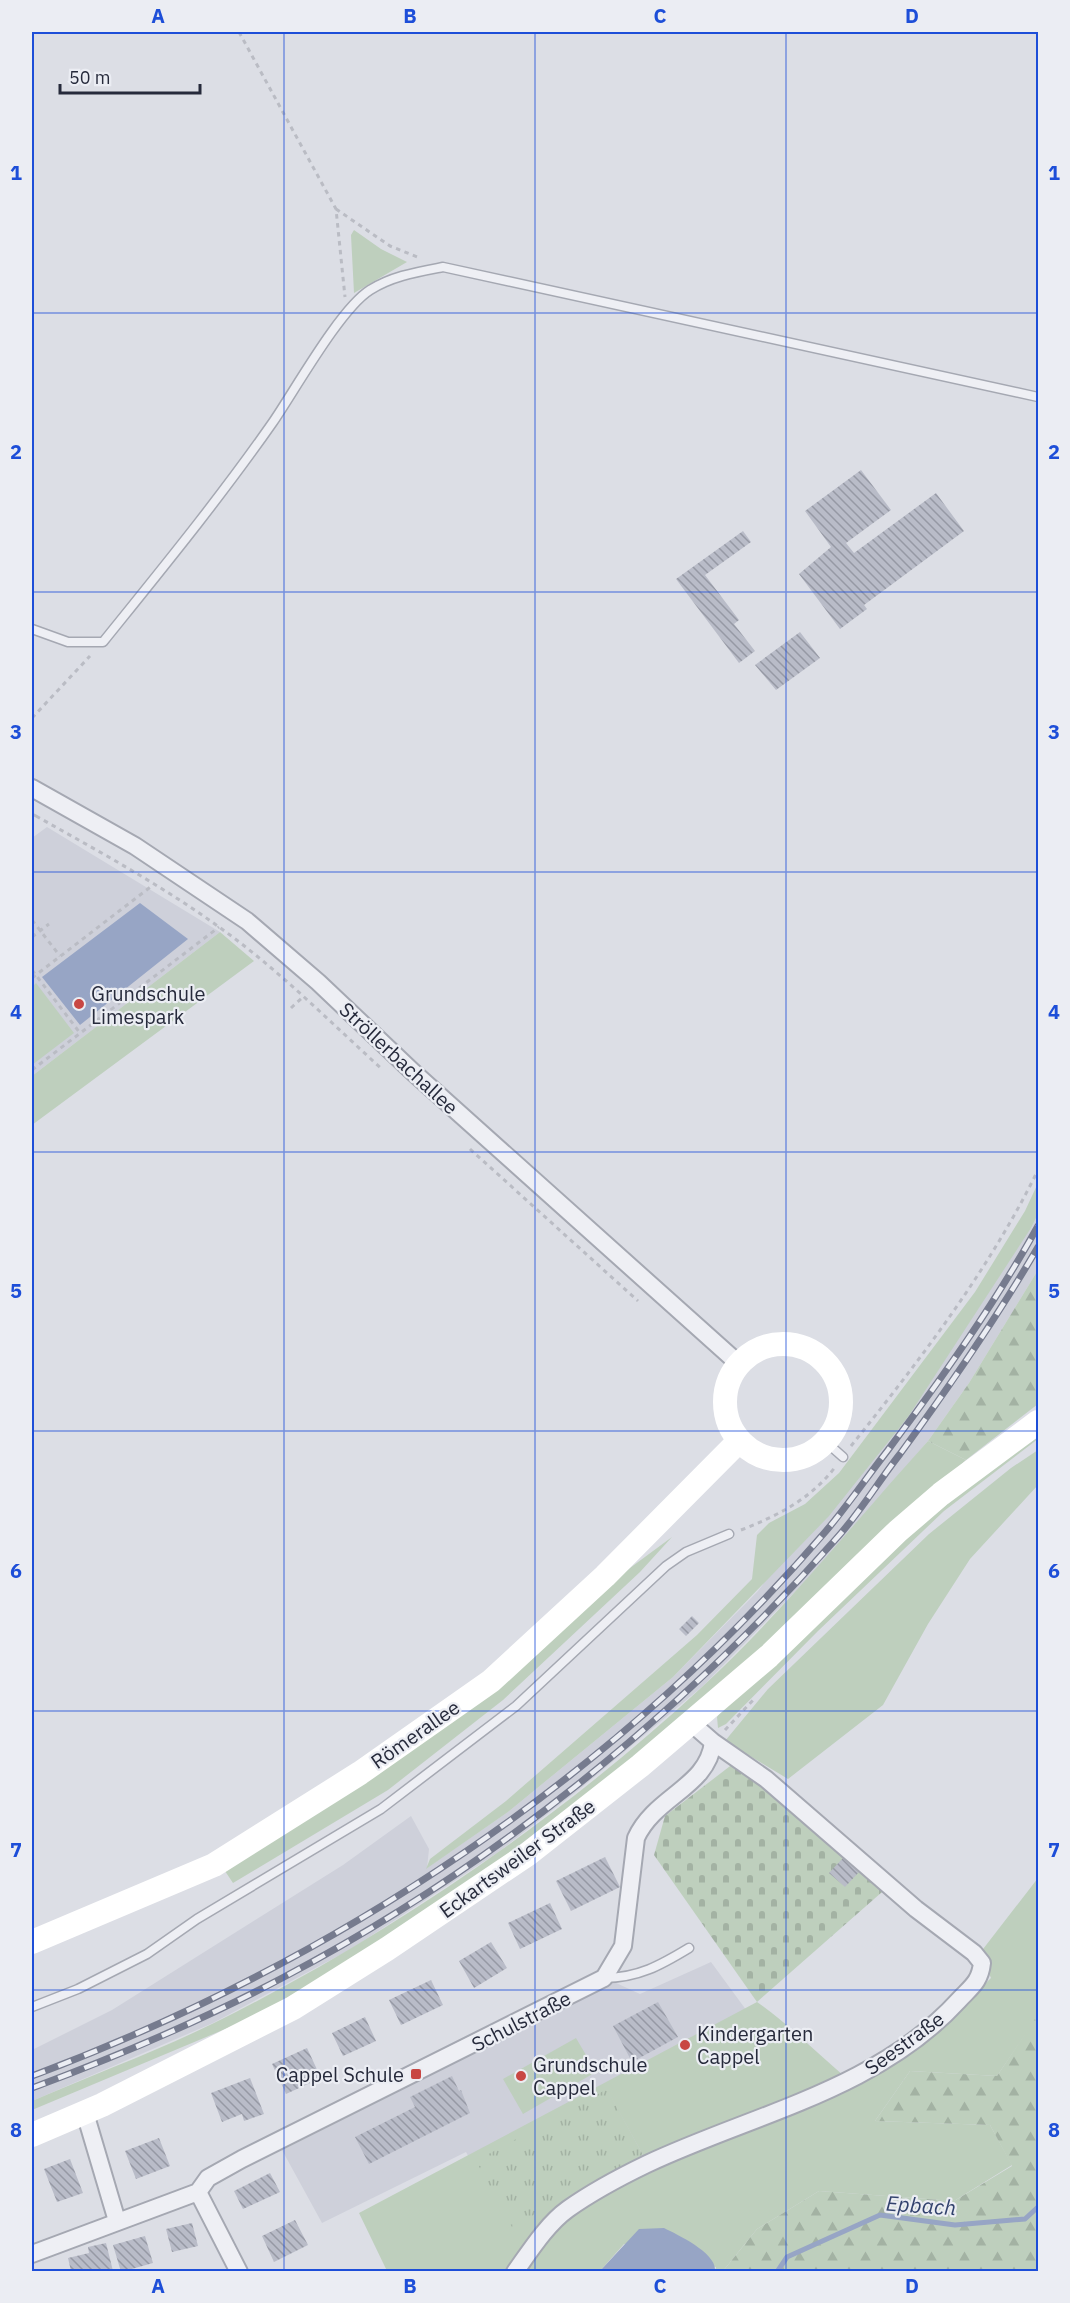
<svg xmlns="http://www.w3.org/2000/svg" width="1070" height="2303" viewBox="0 0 1070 2303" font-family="'IBM Plex Sans',sans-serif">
  <defs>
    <pattern id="forest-firs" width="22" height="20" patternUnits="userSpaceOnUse" patternTransform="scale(1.5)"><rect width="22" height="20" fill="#becfbd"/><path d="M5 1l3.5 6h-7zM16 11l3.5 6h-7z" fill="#a3b2a3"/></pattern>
    <pattern id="cemetery-stones" width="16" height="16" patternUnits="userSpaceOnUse" patternTransform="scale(1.5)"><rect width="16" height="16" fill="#becfbd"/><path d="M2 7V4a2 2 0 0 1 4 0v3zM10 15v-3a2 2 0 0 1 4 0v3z" fill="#a3b2a3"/></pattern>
    <pattern id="park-tufts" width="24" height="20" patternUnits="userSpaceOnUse" patternTransform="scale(1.5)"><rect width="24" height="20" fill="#becfbd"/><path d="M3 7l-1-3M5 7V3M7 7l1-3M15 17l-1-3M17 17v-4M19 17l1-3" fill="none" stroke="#a3b2a3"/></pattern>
    <pattern id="building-back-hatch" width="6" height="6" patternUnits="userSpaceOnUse" patternTransform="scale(1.5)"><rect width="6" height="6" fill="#b9bcc8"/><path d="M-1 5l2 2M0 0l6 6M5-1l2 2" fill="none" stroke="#9699a4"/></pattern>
  </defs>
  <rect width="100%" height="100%" fill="#dcdee5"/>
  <!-- built -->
  <path fill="#ced0da" d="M 47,827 L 220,932 L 32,1076 L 32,838 Z
    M 1038,1214 L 1038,1270 L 969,1383 L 928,1441 L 822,1564 L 703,1686 L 581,1788 L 497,1853 L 351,1949 L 213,2023 L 32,2101 L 32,2050 L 112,2010 L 343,1865 L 411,1816 L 429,1849 L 427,1868 L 508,1812 L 673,1677 L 758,1591 L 1031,1228 Z
    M 711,1962 L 804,2089 L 510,2233 L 466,2152 L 322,2223 L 282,2150 L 614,1982 L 640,1994 Z"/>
  <!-- grass -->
  <path fill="#becfbd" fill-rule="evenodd" d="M 354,230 L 381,249 L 407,262 L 354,293 L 351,235 Z
    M 220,932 L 254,961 L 32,1125 L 32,1076 Z
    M 36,983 L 74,1033 L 32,1065 L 32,987 Z
    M 1038,1183 L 1038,1214 L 1031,1228 L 908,1417 L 829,1516 L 673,1677 L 508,1812 L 426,1869 L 430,1859 L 506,1801 L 697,1635 L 752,1579 L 757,1535 L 769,1523 L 805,1504 L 839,1473 L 975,1292 L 1025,1211 Z
    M 1038,1430 L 1038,1439 L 944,1511 L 818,1631 L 726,1724 L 718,1728 L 717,1717 L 728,1701 L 878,1560 Z
    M 928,1441 L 966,1460 L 685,1719 L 497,1862 L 360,1955 L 254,2017 L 32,2110 L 32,2101 C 92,2075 155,2052 214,2023 C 386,1938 561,1818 702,1687 C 784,1611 853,1524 928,1441 Z
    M 1038,1450 L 1038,1485 L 970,1559 L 928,1624 L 883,1705 L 788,1779 L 725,1741 L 768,1689 L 929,1534 L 1011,1468 Z
    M 672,1537 L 640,1572 L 503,1700 L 388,1790 L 233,1883 L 223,1868 Z
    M 1038,1878 L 1036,2019 L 997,2076 L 910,2071 L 875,2121 L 990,2125 L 1012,2165 L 954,2201 L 819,2191 L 757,2229 L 723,2271 L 715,2271 L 716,2267 L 624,2244 L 600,2271 L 520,2272 L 568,2214 L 598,2195 L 937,2031 L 991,1978 L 980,1953 Z
    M 757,2002 C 788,2024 815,2051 844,2076 L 595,2189 L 511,2271 L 387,2271 L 359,2213 ZM 607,2090 L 643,2155 L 512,2226 Z
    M 576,2038 L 596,2072 L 523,2114 L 503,2079 Z"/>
  <!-- forest -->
  <path fill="url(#forest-firs)" d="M 1038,1270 L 1038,1404 L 966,1460 L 928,1441 L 969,1383 Z
    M 1038,1957 L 1038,2271 L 723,2271 L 757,2229 L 819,2191 L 954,2201 L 1012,2166 L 990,2125 L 875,2121 L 910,2071 L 997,2076 L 1035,2019 Z"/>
  <!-- cemetery -->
  <path fill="url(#cemetery-stones)" d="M 738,1760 L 890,1885 L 757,2002 L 654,1855 L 665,1816 Z"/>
  <!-- park -->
  <path fill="url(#park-tufts)" d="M 607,2089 L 643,2155 L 512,2227 L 476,2161 Z"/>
  <!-- water -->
  <path fill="#97a5c5" d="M 140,903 L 188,939 L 80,1025 L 42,977 Z
    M 664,2228 C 678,2235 717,2253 715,2271 L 600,2271 L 639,2229 Z"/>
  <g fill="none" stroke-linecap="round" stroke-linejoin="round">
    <!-- stream -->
    <path stroke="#97a5c5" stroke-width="5" d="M 777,2272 L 787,2257 L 880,2215 L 955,2225 L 1025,2219 L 1038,2207"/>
  </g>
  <!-- building -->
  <path fill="url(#building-back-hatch)" d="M 861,470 L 891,510 L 846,543 L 854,553 L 936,493 L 964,531 L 864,605 L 867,609 L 840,629 L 799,574 L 831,547 L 805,511 Z
    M 743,531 L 751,542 L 705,575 L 739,620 L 734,624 L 755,651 L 739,663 L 676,579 Z
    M 800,632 L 820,658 L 776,690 L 755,665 Z
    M 692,1616 L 699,1623 L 686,1636 L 679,1629 Z
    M 605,1857 L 620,1887 L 571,1911 L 556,1881 Z
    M 843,1858 L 859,1872 L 845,1887 L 829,1873 Z
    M 550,1903 L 562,1929 L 520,1949 L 508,1923 Z
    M 491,1942 L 507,1968 L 474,1988 L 459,1961 Z
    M 431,1980 L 443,2005 L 401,2025 L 389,2000 Z
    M 658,2002 L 678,2037 L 632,2062 L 613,2026 Z
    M 365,2017 L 376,2041 L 343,2056 L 332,2033 Z
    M 307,2048 L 321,2078 L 286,2094 L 272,2064 Z
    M 452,2076 L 459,2091 L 461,2090 L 470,2113 L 369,2164 L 355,2137 L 415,2107 L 410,2097 Z
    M 250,2078 L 264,2114 L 244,2121 L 242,2114 L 222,2122 L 211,2093 Z
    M 159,2138 L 170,2166 L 136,2179 L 125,2151 Z
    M 70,2159 L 83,2193 L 57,2202 L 44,2169 Z
    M 270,2173 L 280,2192 L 243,2209 L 234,2191 Z
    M 295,2220 L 308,2245 L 274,2262 L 262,2236 Z
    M 192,2223 L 198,2246 L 172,2252 L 166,2229 Z
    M 145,2236 L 153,2263 L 121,2272 L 113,2245 Z
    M 106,2243 L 113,2271 L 71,2271 L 68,2258 L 89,2253 L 88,2247 Z"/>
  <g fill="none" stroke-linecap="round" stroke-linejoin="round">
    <defs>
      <path id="lane" d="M 32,629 L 68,642 L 103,642 C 161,570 220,498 273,422 C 295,390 340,309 370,290 C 392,276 417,272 443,267 L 1038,397
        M 826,1442 L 843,1457
        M 604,1978 C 638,1978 661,1965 689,1948
        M 32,2007 L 78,1989 L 147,1954 L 197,1919 L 381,1809 L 516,1706 L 666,1566 L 686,1552 L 729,1534"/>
      <path id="street" d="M 32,788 L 135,846 L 247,921 L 318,982 L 413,1072 L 739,1364
        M 85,2113 L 117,2221
        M 198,2192 L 208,2178 L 242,2159 L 604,1978 L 623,1946 L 636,1838 C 655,1796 708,1787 713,1742
        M 198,2192 L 239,2272
        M 32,2254 L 198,2192
        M 515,2272 C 530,2251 547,2224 568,2209 C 592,2192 620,2177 647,2164 C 753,2114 877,2090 959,2000 C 971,1987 980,1982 982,1963 L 974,1953 L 916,1909 L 766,1779 L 713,1742 L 690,1722"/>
    </defs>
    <!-- lane casing -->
    <use href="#lane" stroke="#a5a8b2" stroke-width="11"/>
    <!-- street casing -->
    <use href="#street" stroke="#a5a8b2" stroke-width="20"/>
    <!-- path -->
    <path stroke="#babcc4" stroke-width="3" stroke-dasharray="4.5 4.5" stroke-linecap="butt" d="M 239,32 L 336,209 L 345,297
      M 336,209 L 390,246 L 420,258
      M 32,718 L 90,656
      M 32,814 L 36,816 L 32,819
      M 36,816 C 98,851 161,885 219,927 C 278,969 330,1022 383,1070
      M 32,920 L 60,956
      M 32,937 L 49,924
      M 32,970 L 80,1033
      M 32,978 L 153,885
      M 291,1008 L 304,996
      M 32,1070 L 219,927
      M 470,1149 L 638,1301
      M 851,1446 C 920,1360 989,1270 1038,1170
      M 741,1530 C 779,1515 811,1499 836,1466
      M 725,1730 L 755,1698"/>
    <!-- lane -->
    <use href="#lane" stroke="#eeeff4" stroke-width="8"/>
    <!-- street -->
    <use href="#street" stroke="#eeeff4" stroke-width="16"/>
    <!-- secondary -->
    <path stroke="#fff" stroke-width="24" d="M725 1402a58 58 0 1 1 116 0a58 58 0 1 1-116 0Z
      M 32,1942 L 214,1865 L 360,1773 L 491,1681 L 605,1576 L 739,1441
      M 32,2135 L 102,2105 L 293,2008 L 387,1949 L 528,1854 L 640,1766 L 769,1656 L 898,1531 L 941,1494 L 1038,1422"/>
    <defs>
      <path id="rail" d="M 32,2076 C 334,1963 615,1777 826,1531 C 848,1505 867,1477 888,1450 C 942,1378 994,1305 1038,1226
        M 32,2088 C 118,2056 203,2020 284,1977 C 492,1868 680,1715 835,1540 C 859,1514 878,1482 900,1454 C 949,1387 996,1319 1038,1247"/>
    </defs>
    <!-- rail casing -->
    <use href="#rail" stroke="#767b8e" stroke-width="7"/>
    <!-- rail -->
    <use href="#rail" stroke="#ebedf3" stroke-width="4.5" stroke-dasharray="14" stroke-linecap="butt"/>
  </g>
  <!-- grid -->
  <path fill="none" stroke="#1d4ed8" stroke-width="1.5" stroke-opacity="0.55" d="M 284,32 L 284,2272M 535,32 L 535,2272M 786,32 L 786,2272M 32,313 L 1038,313M 32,592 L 1038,592M 32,872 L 1038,872M 32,1152 L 1038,1152M 32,1431 L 1038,1431M 32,1711 L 1038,1711M 32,1990 L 1038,1990"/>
  <!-- markers -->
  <g fill="#c84743" stroke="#ebedf3" stroke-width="2">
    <circle cx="79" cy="1004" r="6"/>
    <circle cx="685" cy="2045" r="6"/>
    <rect x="410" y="2068" width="12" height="12" rx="3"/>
    <circle cx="521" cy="2076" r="6"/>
  </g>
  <g text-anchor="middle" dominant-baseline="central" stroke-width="4.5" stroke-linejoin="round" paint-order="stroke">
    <!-- poi labels -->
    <g font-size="20" fill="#262a3b" stroke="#ebedf3" text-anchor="start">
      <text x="91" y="993">Grundschule<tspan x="91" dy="23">Limespark</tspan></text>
      <text x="697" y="2033">Kindergarten<tspan x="697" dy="23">Cappel</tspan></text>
      <text x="533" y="2064">Grundschule<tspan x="533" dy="23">Cappel</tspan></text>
      <text x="404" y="2074" text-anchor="end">Cappel Schule</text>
    </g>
    <!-- street labels -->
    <g font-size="20" fill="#262a3b" stroke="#ebedf3">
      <text transform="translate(399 1058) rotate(43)">Ströllerbachallee</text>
      <text transform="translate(415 1734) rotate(-35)">Römerallee</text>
      <text transform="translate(517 1858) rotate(-36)">Eckartsweiler Straße</text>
      <text transform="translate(521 2021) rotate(-27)">Schulstraße</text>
      <text transform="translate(904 2043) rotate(-36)">Seestraße</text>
    </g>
    <!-- water labels -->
    <g font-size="21" font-style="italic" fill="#32426d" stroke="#ebedf3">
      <text transform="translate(921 2205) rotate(4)">Epbach</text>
    </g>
  </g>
  <!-- border -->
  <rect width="1070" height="2303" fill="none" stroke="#ebedf3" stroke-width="66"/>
  <!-- scale -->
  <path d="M60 84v9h140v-9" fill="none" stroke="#262a3b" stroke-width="3"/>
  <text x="69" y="84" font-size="18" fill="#262a3b" stroke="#ebedf3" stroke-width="4.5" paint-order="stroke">50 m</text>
  <rect x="33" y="33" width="1004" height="2237" fill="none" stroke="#1d4ed8" stroke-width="2"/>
  <g font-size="20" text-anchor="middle" font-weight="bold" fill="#1d4ed8">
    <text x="158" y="23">A</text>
    <text x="410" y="23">B</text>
    <text x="660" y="23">C</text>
    <text x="912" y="23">D</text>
    <text x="16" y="180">1</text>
    <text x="1054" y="180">1</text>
    <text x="16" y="459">2</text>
    <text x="1054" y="459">2</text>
    <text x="16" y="739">3</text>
    <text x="1054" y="739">3</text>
    <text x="16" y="1019">4</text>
    <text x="1054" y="1019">4</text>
    <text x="16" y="1298">5</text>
    <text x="1054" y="1298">5</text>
    <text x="16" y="1578">6</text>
    <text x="1054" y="1578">6</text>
    <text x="16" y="1857">7</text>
    <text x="1054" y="1857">7</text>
    <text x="16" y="2137">8</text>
    <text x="1054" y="2137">8</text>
    <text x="158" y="2293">A</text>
    <text x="410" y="2293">B</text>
    <text x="660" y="2293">C</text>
    <text x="912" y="2293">D</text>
  </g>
</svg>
